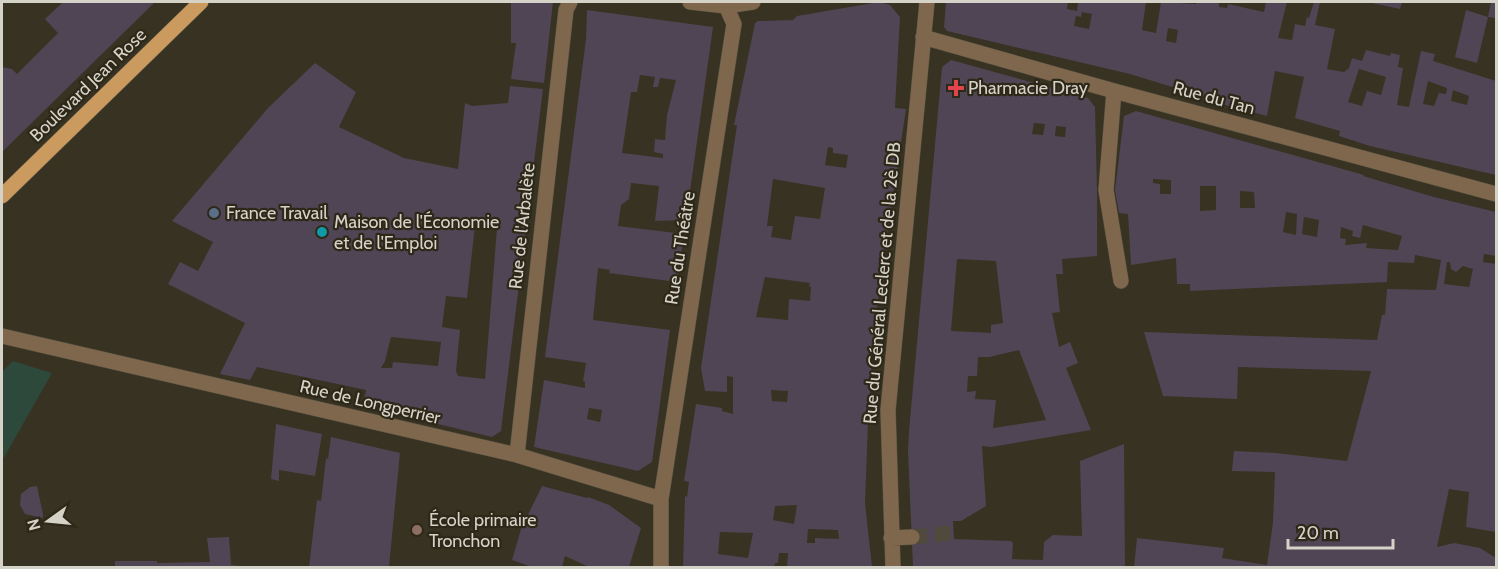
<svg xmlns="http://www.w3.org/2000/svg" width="1498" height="569" viewBox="0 0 1498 569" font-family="Cabin,sans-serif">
  <rect width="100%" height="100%" fill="#373222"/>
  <!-- green -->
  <path fill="#2d493b" d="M 13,361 L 52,373 L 2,461 L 2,372 Z"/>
  <!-- building -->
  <path fill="#504554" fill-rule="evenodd" d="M 63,2 L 155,2 L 2,152 L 2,67 L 12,69 L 17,74 L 58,33 L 45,19 Z
    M 511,2 L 553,2 L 544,83 L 511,79 L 516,43 L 511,43 Z
    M 879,2 L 890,5 L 900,17 L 895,108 L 906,109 L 883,261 L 873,343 L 868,422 L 865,503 L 872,567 L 787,567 L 788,553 L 779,553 L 778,563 L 775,563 L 774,567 L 683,567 L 685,496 L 687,497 L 689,482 L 684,481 L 696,404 L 722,408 L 722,411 L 733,414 L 733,377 L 727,376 L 727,392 L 705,391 L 701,368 L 737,125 L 734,125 L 755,23 L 758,21 L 793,20 L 797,16 ZM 828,147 L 833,148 L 833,153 L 848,155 L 846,168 L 825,165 ZM 773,179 L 825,188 L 820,219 L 795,216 L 791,240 L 771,237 L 773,226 L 767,226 ZM 765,277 L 810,283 L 809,286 L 811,287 L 810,301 L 789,299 L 788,320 L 756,317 ZM 771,390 L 788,391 L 787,402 L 772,401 ZM 797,505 L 794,524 L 773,520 L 775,506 ZM 808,529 L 838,530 L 839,539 L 815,538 L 815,543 L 807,543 ZM 720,532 L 753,533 L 748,558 L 718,554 Z
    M 946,2 L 1068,2 L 1067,9 L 1077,11 L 1078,2 L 1146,2 L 1142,30 L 1156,33 L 1161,2 L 1196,4 L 1197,2 L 1219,2 L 1219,7 L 1227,8 L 1228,4 L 1264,12 L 1266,2 L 1287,2 L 1278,38 L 1292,40 L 1295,24 L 1305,26 L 1307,17 L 1309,18 L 1314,2 L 1320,2 L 1315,25 L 1335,29 L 1327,69 L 1344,72 L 1349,68 L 1352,58 L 1362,61 L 1366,50 L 1390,56 L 1391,53 L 1400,55 L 1398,67 L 1403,68 L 1397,105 L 1409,107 L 1421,51 L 1435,54 L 1433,61 L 1496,81 L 1496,175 L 1370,146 L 1339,136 L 1340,131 L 1295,118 L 1304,77 L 1275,71 L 1267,116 L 1206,100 L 1205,97 L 1130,74 L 947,31 L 944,27 ZM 1082,12 L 1092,14 L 1089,29 L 1074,26 L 1076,16 L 1081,17 ZM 1168,28 L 1178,30 L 1176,43 L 1166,41 ZM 1359,69 L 1386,77 L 1381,95 L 1367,91 L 1362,106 L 1348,102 ZM 1428,81 L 1447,88 L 1446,94 L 1439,93 L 1434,106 L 1423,104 ZM 1453,90 L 1469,96 L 1467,105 L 1451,101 Z
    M 1367,2 L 1402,2 L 1400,9 Z
    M 1491,2 L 1496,2 L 1496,18 L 1488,17 Z
    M 587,10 L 713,27 L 686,220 L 655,221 L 659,186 L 631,183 L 629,199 L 621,205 L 618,226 L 684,234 L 677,282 L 609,273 L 610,270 L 598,268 L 593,320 L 670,330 L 652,462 L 638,471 L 534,447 L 544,380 L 585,388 L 585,382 L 583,381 L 586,363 L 545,357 L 586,39 ZM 640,75 L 655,77 L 653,87 L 658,87 L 660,78 L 676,80 L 667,115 L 665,140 L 655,139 L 654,152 L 663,154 L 663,158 L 622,153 L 631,92 L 637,92 ZM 589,408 L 602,410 L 600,422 L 587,419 Z
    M 1466,10 L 1488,17 L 1477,63 L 1455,57 Z
    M 951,60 L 1088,98 L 1095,107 L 1097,192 L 1097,256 L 1062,259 L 1063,274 L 1056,274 L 1060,312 L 1052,313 L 1059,347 L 1070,342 L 1078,363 L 1066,368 L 1091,430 L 991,447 L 982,446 L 986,506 L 961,521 L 953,521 L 954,539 L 1011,541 L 1013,543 L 1012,559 L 1043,560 L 1044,542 L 1053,535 L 1082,536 L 1080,461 L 1124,444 L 1125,567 L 913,567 L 908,451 L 909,431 L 942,67 ZM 1034,123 L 1045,124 L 1043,135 L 1032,134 ZM 1056,126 L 1066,127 L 1065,137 L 1055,136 ZM 957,259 L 996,261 L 1003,323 L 991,325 L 991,333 L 951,331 ZM 1019,350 L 1046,420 L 993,428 L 996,400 L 975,399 L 976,391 L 967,392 L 968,376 L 977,376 L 978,357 L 989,357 Z
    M 315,63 L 356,92 L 339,127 L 404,158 L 458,169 L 465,103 L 472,106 L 508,103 L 510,86 L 543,89 L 501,431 L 492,437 L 363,406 L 366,390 L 257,367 L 250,380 L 220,374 L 245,323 L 168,284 L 180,262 L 198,271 L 213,242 L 172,221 L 268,108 ZM 475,225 L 497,228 L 485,379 L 458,376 L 456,371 L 460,330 L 442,327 L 446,296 L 467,298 ZM 391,337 L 441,342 L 438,366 L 393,362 L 392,368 L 381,368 L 385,361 Z
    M 1136,111 L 1364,175 L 1363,176 L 1434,197 L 1496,212 L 1496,256 L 1484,254 L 1483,262 L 1496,264 L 1496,532 L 1466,527 L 1469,492 L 1449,489 L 1437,547 L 1454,543 L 1480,548 L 1496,558 L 1496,567 L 1134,567 L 1137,538 L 1224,548 L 1222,558 L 1267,565 L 1273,522 L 1275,472 L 1232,471 L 1234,451 L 1276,453 L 1347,461 L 1371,371 L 1238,367 L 1237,399 L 1163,396 L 1144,332 L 1377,340 L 1382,315 L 1385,315 L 1387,289 L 1436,290 L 1441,260 L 1415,255 L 1414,263 L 1388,262 L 1387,282 L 1190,291 L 1190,284 L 1177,284 L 1176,258 L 1131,265 L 1128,214 L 1119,213 L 1115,190 L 1124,116 ZM 1153,179 L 1171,180 L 1171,194 L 1160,194 L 1160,184 L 1153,183 ZM 1200,186 L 1216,186 L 1216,210 L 1200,211 ZM 1240,191 L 1254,192 L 1255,208 L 1240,208 ZM 1286,212 L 1297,214 L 1296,235 L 1283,232 ZM 1304,217 L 1319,220 L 1317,237 L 1302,234 ZM 1363,225 L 1402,236 L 1398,250 L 1366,248 L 1367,243 L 1345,245 L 1346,239 L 1340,238 L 1341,227 L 1353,231 L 1352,236 L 1360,238 ZM 1447,262 L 1450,262 L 1451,269 L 1456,272 L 1463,266 L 1473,269 L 1469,287 L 1444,284 Z
    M 276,424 L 322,434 L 315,476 L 279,470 L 279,481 L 271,479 Z
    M 331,437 L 400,453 L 389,567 L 309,567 L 317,500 L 321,501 L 326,458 L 328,459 Z
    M 37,486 L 43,514 L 43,518 L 25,514 L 20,505 L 21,494 L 30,487 Z
    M 542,486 L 587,498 L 588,497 L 609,505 L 641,528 L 629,567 L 589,567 L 565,556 L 562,567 L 532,567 L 512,560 L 521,529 Z
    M 229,537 L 231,565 L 240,566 L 240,567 L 115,567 L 115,561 L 157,561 L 157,563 L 210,562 L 207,538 Z"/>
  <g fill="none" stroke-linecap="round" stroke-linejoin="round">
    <!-- minor-tunnel -->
    <path stroke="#4f4a3b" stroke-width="15" stroke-dasharray="15 8" stroke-linecap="butt" d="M 912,537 L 953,533"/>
    <defs>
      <path id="minor" d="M 690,2 L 726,6 L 753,2
        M 923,37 L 1114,91 L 1496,194
        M 1114,91 L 1106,190 L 1121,281
        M 2,336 L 517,455 L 661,499
        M 517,455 L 566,10 L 570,2
        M 891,538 L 912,537
        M 661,568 L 661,499 L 734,24 L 726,6
        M 893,568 L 888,410 L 927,2"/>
      <path id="major" d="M 2,196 L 201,2"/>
    </defs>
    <!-- minor casing -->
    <use href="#minor" stroke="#534f40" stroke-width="16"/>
    <!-- major casing -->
    <use href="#major" stroke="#534f40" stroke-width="16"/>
    <!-- minor -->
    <use href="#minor" stroke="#7e674c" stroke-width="15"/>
    <!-- major -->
    <use href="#major" stroke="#ca9a5f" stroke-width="15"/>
  </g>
  <!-- markers -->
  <path fill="#e0444e" stroke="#2d2818" stroke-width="2" d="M953 79h6v6h6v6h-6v6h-6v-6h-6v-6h6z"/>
  <circle fill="#5c6f8a" stroke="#2d2818" stroke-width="2" cx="214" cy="213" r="6"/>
  <circle fill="#0f9aa8" stroke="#2d2818" stroke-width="2" cx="322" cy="232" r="6"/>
  <circle fill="#8d6e63" stroke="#2d2818" stroke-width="2" cx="417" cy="530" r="6"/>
  <g text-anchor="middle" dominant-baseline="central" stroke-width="4.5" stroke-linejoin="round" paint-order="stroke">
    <!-- street labels -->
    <g font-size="18" fill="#d5d2c8" stroke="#2d2818">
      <text transform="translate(88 85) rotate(-44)">Boulevard Jean Rose</text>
      <text transform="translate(1214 98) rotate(15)">Rue du Tan</text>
      <text transform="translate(522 226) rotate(-84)">Rue de l'Arbalète</text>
      <text transform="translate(680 248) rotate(-81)">Rue du Théâtre</text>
      <text transform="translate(882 283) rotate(-85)">Rue du Général Leclerc et de la 2è DB</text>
      <text transform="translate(370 402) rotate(13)">Rue de Longperrier</text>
    </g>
    <!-- poi labels -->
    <g font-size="18" fill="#d5d2c8" stroke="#2d2818" text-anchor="start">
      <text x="968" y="88">Pharmacie Dray</text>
      <text x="226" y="213">France Travail</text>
      <text x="334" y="222">Maison de l'Économie<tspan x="334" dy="21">et de l'Emploi</tspan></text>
      <text x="429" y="520">École primaire<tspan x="429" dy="21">Tronchon</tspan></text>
    </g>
  </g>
  <!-- border -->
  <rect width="1498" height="569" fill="none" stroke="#d5d2c8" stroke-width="6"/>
  <!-- north arrow -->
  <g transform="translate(48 521) rotate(255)" stroke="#2d2818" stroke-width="4.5" paint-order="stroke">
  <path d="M0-4.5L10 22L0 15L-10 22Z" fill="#d5d2c8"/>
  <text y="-9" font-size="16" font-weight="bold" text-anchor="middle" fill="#d5d2c8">N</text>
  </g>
  <!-- scale -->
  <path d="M1288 539v9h105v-9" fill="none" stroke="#d5d2c8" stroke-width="3"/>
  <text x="1297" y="539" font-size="18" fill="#d5d2c8" stroke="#2d2818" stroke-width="4.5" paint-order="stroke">20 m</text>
</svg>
